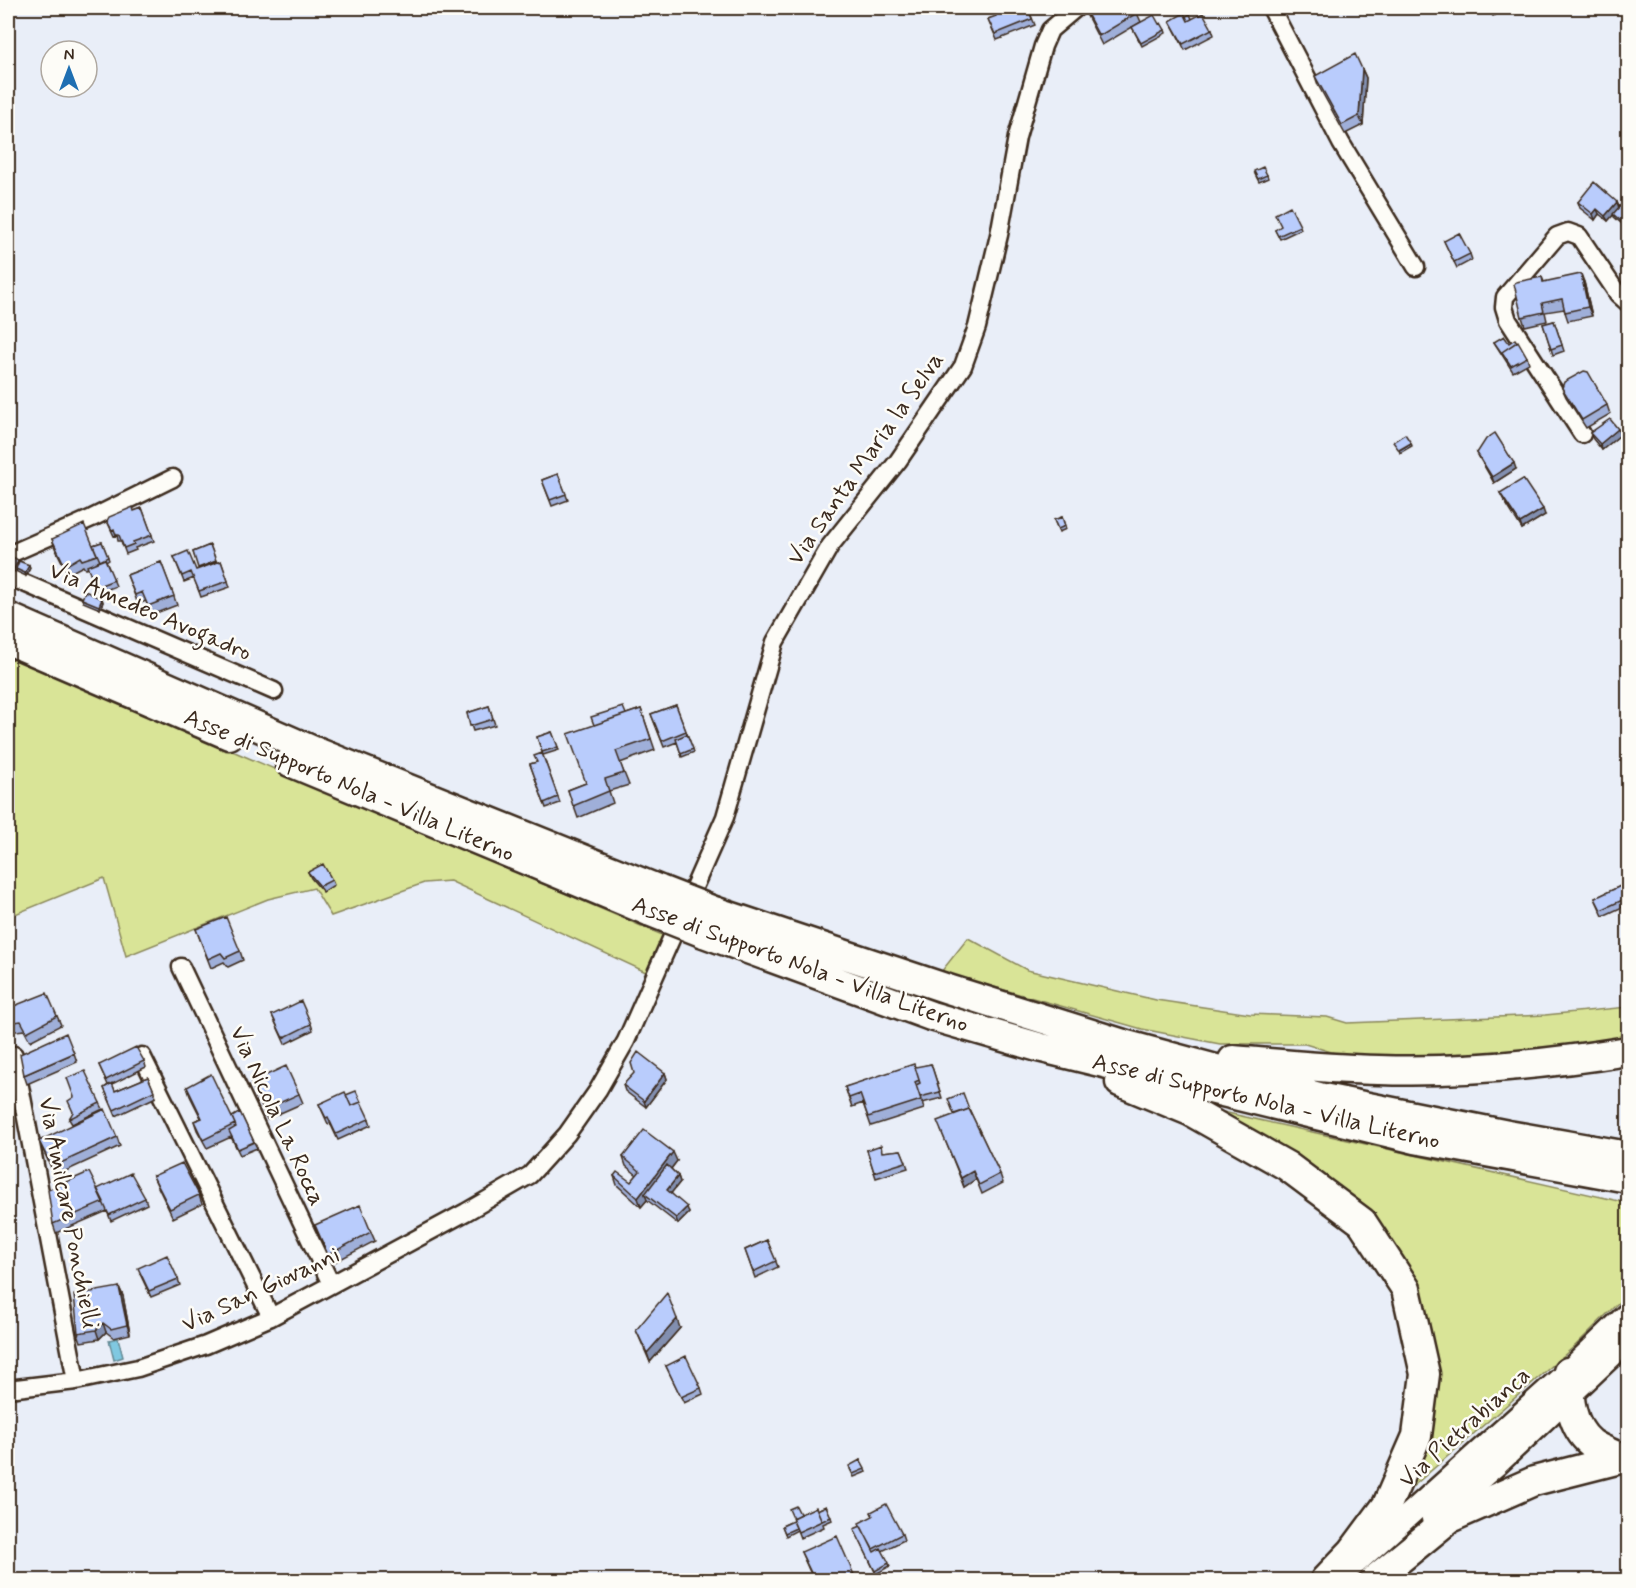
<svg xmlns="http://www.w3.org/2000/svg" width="1636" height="1588" viewBox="0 0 1636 1588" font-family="Mynerve,sans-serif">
  <rect width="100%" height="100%" fill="#e9eef8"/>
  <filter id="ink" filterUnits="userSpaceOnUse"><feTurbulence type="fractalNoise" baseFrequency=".0167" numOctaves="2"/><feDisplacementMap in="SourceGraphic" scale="12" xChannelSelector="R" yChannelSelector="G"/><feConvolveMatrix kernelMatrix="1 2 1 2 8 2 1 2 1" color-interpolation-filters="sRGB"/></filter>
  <g filter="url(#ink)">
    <!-- green -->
    <path fill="#d9e497" stroke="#8a875a" stroke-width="1.5" d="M 8,655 L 667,937 L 650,974 L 450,881 L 424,883 L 331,916 L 314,888 L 268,899 L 126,956 L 104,878 L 8,917 Z
      M 968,938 L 1027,970 L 1156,1000 L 1250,1014 L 1327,1017 L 1347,1023 L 1545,1015 L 1628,1007 L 1628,1039 L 1537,1054 L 1431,1060 L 1348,1057 L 1305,1044 L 1220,1044 L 1142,1029 L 941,972 Z
      M 1201,1107 L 1628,1203 L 1628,1293 L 1576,1345 L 1410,1489 L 1427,1443 L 1434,1394 L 1359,1204 L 1324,1176 Z"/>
    <!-- water -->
    <path fill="#80c8e1" stroke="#648993" stroke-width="1.5" d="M 118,1338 L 123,1357 L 114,1360 L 109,1340 Z"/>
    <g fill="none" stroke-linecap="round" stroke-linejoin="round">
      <defs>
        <path id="street" d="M 1271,8 L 1341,143 L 1416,267
          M 1582,434 L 1508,320 L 1504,307 L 1505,297 L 1557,236 L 1568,232 L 1579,236 L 1618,294 L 1628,303
          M 8,555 L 92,518 L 173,478
          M 8,576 L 274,691
          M 181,967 L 331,1284
          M 14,1055 L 76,1381
          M 142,1056 L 271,1317
          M 8,1389 L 76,1381 L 138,1368 L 206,1345 L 271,1317 L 466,1212 L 530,1175 L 567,1134 L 598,1090 L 626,1041 L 725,817 L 775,642 L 830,546 L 898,461 L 963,366 L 977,327 L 999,235 L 1017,137 L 1043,46 L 1050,30 L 1076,8"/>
        <path id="secondary" d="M 1433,1519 L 1496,1465 L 1628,1340
          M 1352,1566 L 1568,1372 L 1628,1314"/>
        <path id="highway" d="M 8,617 L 314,751 L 660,890
          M 8,640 L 229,735
          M 290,762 L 651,912
          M 714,911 L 948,989 L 1127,1045 L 1323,1098 L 1508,1135 L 1628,1156
          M 704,933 L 931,1016 L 1038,1047 L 1415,1139 L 1628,1178
          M 1233,1060 C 1281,1064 1330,1069 1379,1070 C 1462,1073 1547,1064 1628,1051
          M 1120,1082 L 1190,1111 L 1287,1166 L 1362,1222 L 1406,1289 L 1425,1374 L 1417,1436 L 1387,1505 L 1352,1552 L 1325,1580
          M 1568,1372 C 1569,1396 1570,1426 1591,1443 C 1599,1449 1611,1453 1621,1458
          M 1374,1580 L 1450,1518 L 1534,1481 L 1628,1457"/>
      </defs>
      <!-- street casing -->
      <use href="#street" stroke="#3b2a1e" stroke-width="21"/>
      <!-- secondary casing -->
      <use href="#secondary" stroke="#3b2a1e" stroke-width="27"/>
      <!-- highway casing -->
      <use href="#highway" stroke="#3b2a1e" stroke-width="33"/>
      <!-- street -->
      <use href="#street" stroke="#fdfcf7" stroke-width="16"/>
      <!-- secondary -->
      <use href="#secondary" stroke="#fdfcf7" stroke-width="22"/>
      <!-- highway -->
      <use href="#highway" stroke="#fdfcf7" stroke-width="28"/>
      <defs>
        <path id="highway-bridge" d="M 660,890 L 714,911
          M 651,912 L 704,933"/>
      </defs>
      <!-- highway-bridge casing -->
      <use href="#highway-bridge" stroke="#3b2a1e" stroke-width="33" stroke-linecap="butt"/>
      <!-- highway-bridge -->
      <use href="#highway-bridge" stroke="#fdfcf7" stroke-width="28"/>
    </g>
    <!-- wall -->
    <path fill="#9fafd9" stroke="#3b2a1e" stroke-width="1.5" d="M 1028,8 L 1035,25 L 997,40 L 988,19 Z
      M 1083,8 L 1134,8 L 1137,13 L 1141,22 L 1102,45 Z
      M 1488,8 L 1508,8 L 1493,16 Z
      M 1186,16 L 1212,29 L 1214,35 L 1185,50 L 1170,21 Z
      M 1159,24 L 1165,30 L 1166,33 L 1142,46 L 1132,27 Z
      M 1362,69 L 1366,78 L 1363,125 L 1345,134 L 1318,85 L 1315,76 Z
      M 1255,174 L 1267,175 L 1268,178 L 1259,182 Z
      M 1629,197 L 1629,216 L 1622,224 L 1614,217 L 1614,214 L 1608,221 L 1599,214 L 1595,220 L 1580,208 L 1578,202 L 1617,202 L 1619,207 Z
      M 1300,226 L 1301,229 L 1280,239 L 1275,230 Z
      M 1444,241 L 1470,254 L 1472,260 L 1457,268 Z
      M 1542,277 L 1544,282 L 1584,282 L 1592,316 L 1568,321 L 1564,309 L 1545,312 L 1547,321 L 1525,326 L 1522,317 Z
      M 1554,321 L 1564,351 L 1553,355 L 1543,324 Z
      M 1494,342 L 1509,343 L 1527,357 L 1529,363 L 1513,372 Z
      M 1562,388 L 1607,405 L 1610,414 L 1586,428 L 1566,397 Z
      M 1618,429 L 1620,435 L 1602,450 L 1593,439 L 1590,433 Z
      M 1477,453 L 1516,469 L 1494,483 L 1480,459 Z
      M 558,474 L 568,500 L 552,506 L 542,480 Z
      M 1500,493 L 1545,515 L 1522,529 L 1503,499 Z
      M 142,508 L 154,541 L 135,548 L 136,550 L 126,554 L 121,541 L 118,541 L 117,535 L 114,536 L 107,521 Z
      M 1062,517 L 1066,529 L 1059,532 L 1054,520 Z
      M 52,539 L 93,545 L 102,542 L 109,560 L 106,562 L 116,586 L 98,593 L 88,568 L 85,569 L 83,566 L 68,574 L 55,548 Z
      M 210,545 L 217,563 L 221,561 L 230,587 L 201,597 L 194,578 L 184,582 L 174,557 L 196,570 L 199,569 L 193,552 Z
      M 18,560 L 19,561 L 29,565 L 30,568 L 26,576 L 17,572 L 16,570 L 15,572 L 8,568 L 8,564 Z
      M 161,562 L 177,605 L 151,615 L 146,601 L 138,604 L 127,575 Z
      M 82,599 L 102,599 L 103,602 L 100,609 L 83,602 Z
      M 676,705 L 694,752 L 682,757 L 677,742 L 664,747 L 651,714 Z
      M 489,706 L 495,725 L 473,731 L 467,713 Z
      M 641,709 L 655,750 L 620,763 L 629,785 L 609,791 L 613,803 L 578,818 L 568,790 L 586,783 L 626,714 Z
      M 552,732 L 559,750 L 543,755 L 537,737 Z
      M 542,753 L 560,803 L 546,808 L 530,764 L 537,762 Z
      M 308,872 L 332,880 L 334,885 L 323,892 L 311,878 Z
      M 1629,882 L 1629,904 L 1603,916 L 1595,898 Z
      M 196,929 L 240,951 L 243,960 L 228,967 L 224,962 L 211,968 Z
      M 8,1002 L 14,1006 L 57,1016 L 61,1025 L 30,1041 L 24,1030 L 8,1032 Z
      M 272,1015 L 311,1024 L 313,1030 L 285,1044 Z
      M 74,1053 L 77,1062 L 27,1084 L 24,1075 Z
      M 144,1061 L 146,1067 L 112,1084 L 115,1091 L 148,1077 L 156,1097 L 116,1116 L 104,1088 L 108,1085 L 99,1065 Z
      M 931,1064 L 942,1098 L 922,1103 L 922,1101 L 924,1109 L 871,1126 L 863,1103 L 852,1107 L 845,1087 Z
      M 665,1073 L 667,1079 L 646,1107 L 625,1091 L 623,1085 Z
      M 251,1082 L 299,1094 L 303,1103 L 267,1119 Z
      M 187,1087 L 232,1117 L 254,1142 L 257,1148 L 240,1155 L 231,1137 L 207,1148 L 197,1130 L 194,1121 L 201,1118 L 190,1096 Z
      M 346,1095 L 369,1119 L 371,1125 L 338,1140 L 330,1123 L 328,1124 L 319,1104 Z
      M 100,1103 L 103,1109 L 72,1124 L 69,1119 L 73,1113 Z
      M 969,1109 L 1000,1174 L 1003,1183 L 982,1194 L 976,1179 L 964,1187 L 941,1130 Z
      M 117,1137 L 120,1146 L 55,1176 L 39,1141 Z
      M 867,1150 L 883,1152 L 901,1150 L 908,1168 L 876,1178 Z
      M 623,1157 L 677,1161 L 671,1169 L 678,1176 L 680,1182 L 671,1193 L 689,1213 L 678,1224 L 647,1200 L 641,1207 L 617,1185 L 614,1176 L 631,1182 L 637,1175 L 626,1166 Z
      M 153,1176 L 199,1195 L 202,1204 L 173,1218 L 157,1185 Z
      M 97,1189 L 145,1198 L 147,1204 L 111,1221 L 107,1211 L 56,1233 L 53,1224 Z
      M 315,1225 L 371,1232 L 375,1241 L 331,1264 Z
      M 767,1240 L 778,1267 L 755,1278 L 745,1250 Z
      M 140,1274 L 178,1279 L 180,1285 L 151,1297 Z
      M 119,1287 L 123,1296 L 130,1334 L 114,1338 L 106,1332 L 99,1339 L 81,1342 L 78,1333 Z
      M 680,1328 L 650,1362 L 636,1330 Z
      M 666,1366 L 701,1388 L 703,1394 L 684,1403 Z
      M 860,1460 L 866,1472 L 854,1477 L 850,1469 Z
      M 826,1506 L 832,1520 L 823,1524 L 824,1527 L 800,1538 L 797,1530 L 786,1536 L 782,1526 L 793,1521 L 800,1514 L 817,1510 Z
      M 871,1512 L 902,1534 L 904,1540 L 882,1551 L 890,1566 L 876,1574 L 856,1532 L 861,1526 L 873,1516 Z
      M 801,1552 L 854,1575 L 856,1581 L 814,1581 Z"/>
    <!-- shaded-wall -->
    <path fill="#828fb0" stroke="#3b2a1e" stroke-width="1.5" d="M 1362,69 L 1366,78 L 1363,125 L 1359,116 Z
      M 1617,202 L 1619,208 L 1608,221 L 1605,216 Z
      M 1597,209 L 1599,214 L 1595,220 L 1593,214 Z
      M 1629,212 L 1629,216 L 1622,224 L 1621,221 Z
      M 1581,274 L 1584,282 L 1592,316 L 1588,307 Z
      M 1618,429 L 1620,435 L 1602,450 L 1600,444 Z
      M 1411,443 L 1412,446 L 1400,453 L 1399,450 Z
      M 1514,463 L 1516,469 L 1494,483 L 1492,477 Z
      M 1543,509 L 1545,515 L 1522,529 L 1520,523 Z
      M 29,565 L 30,568 L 26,576 L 25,573 Z
      M 102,599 L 103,602 L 100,609 L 99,606 Z
      M 665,1073 L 667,1079 L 646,1107 L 644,1101 Z
      M 673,1152 L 677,1161 L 649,1197 L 645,1194 L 647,1200 L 641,1207 L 638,1198 Z
      M 973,1171 L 976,1179 L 964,1187 L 961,1178 Z
      M 678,1176 L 680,1182 L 669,1196 L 667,1190 Z
      M 687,1207 L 689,1213 L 678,1224 L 676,1218 Z
      M 119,1287 L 123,1296 L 130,1334 L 127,1325 Z
      M 677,1319 L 680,1328 L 650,1362 L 647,1353 Z
      M 103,1323 L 106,1332 L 99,1339 L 96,1330 Z"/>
    <!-- building -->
    <path fill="#b9ccfc" stroke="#3b2a1e" stroke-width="1.5" d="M 993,8 L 1028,8 L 1032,19 L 995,34 L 988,19 L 996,16 Z
      M 1084,8 L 1134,8 L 1137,13 L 1099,36 Z
      M 1184,13 L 1188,21 L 1203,13 L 1212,29 L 1183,44 L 1170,21 Z
      M 1190,14 L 1192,19 L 1188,21 L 1186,16 Z
      M 1154,15 L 1159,24 L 1161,23 L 1165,30 L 1141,43 L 1132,27 Z
      M 1355,54 L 1362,69 L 1359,116 L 1342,125 L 1315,76 Z
      M 1263,167 L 1267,175 L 1258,179 L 1254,171 Z
      M 1594,182 L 1617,202 L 1605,216 L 1597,209 L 1593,214 L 1578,202 Z
      M 1628,197 L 1629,212 L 1621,221 L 1613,214 Z
      M 1290,206 L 1300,226 L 1278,236 L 1275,230 L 1281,226 L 1275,214 Z
      M 1459,233 L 1470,254 L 1454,262 L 1444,241 Z
      M 1581,274 L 1588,307 L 1565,312 L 1562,299 L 1542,303 L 1544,312 L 1522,317 L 1514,284 L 1516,282 L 1542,277 L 1543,282 Z
      M 1554,321 L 1562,345 L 1551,349 L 1543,324 Z
      M 1504,336 L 1509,343 L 1515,339 L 1517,342 L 1502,352 L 1503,355 L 1494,342 Z
      M 1518,341 L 1527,357 L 1511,366 L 1502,352 Z
      M 1584,371 L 1588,372 L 1607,405 L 1582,420 L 1562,388 L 1564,382 Z
      M 1610,419 L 1618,429 L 1600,444 L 1590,433 Z
      M 1495,433 L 1514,463 L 1492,477 L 1477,453 L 1486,439 Z
      M 1405,434 L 1411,443 L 1399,450 L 1393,442 Z
      M 558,474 L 566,494 L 550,500 L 542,480 Z
      M 1523,479 L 1543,509 L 1520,523 L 1500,493 Z
      M 133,507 L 134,511 L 142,508 L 152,535 L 133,542 L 134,544 L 124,548 L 119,535 L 116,535 L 114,529 L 112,530 L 107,521 L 109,517 Z
      M 1062,517 L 1065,526 L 1058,529 L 1054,520 Z
      M 84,524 L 97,555 L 82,560 L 80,557 L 65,566 L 52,539 Z
      M 102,542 L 108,557 L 100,561 L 93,545 Z
      M 210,545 L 216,561 L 198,568 L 193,552 Z
      M 188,551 L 196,570 L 221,561 L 228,581 L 199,591 L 191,572 L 182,576 L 174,557 Z
      M 11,556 L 18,560 L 14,569 L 8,566 Z
      M 105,559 L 114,580 L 96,587 L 87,566 Z
      M 19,561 L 29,565 L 25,573 L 16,569 Z
      M 161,562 L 174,596 L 148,606 L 142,592 L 135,595 L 127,575 Z
      M 85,591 L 102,599 L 99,606 L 82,599 Z
      M 676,705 L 686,731 L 662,741 L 651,714 Z
      M 489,706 L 493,719 L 470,726 L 467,713 Z
      M 623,707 L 626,714 L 594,725 L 591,717 Z
      M 641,709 L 651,739 L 616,751 L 624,773 L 605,779 L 609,791 L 573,806 L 568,790 L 586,783 L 568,734 Z
      M 552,732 L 558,747 L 542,752 L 537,737 Z
      M 687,734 L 693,749 L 681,754 L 676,739 Z
      M 542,753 L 558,797 L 544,803 L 530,764 L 537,762 L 534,756 Z
      M 323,864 L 332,880 L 320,886 L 308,872 Z
      M 1629,882 L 1629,897 L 1601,910 L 1595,898 Z
      M 226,917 L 240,951 L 225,958 L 221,953 L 208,959 L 196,929 Z
      M 47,993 L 57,1016 L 27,1032 L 21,1021 L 8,1023 L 8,1002 L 12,1000 L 14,1006 Z
      M 301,1001 L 311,1024 L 283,1038 L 272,1015 Z
      M 66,1033 L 74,1053 L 24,1075 L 20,1054 Z
      M 136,1047 L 144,1061 L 106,1080 L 99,1065 Z
      M 638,1052 L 665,1073 L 644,1101 L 623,1085 L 634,1073 L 631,1063 Z
      M 914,1064 L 919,1080 L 915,1082 L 921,1100 L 868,1117 L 860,1094 L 849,1098 L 845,1087 Z
      M 931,1064 L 940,1092 L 920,1097 L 916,1085 L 920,1083 L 915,1067 Z
      M 286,1066 L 299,1094 L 264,1110 L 251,1082 Z
      M 85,1071 L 100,1103 L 69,1119 L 73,1112 L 68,1101 L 74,1097 L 67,1078 Z
      M 211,1074 L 235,1124 L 203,1140 L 194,1121 L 202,1118 L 187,1087 Z
      M 148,1077 L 154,1091 L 114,1110 L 104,1088 L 112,1083 L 115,1091 Z
      M 356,1091 L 361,1102 L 351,1106 L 346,1095 Z
      M 345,1092 L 351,1106 L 361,1102 L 369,1119 L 336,1134 L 328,1117 L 326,1118 L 319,1104 Z
      M 963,1093 L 969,1109 L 954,1114 L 948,1099 Z
      M 105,1109 L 117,1137 L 52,1167 L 39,1141 Z
      M 969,1109 L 1000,1174 L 979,1185 L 973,1171 L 961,1178 L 937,1121 Z
      M 240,1112 L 254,1142 L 238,1149 L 229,1131 L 236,1127 L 232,1117 Z
      M 644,1130 L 673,1152 L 638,1198 L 614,1176 L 617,1172 L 631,1182 L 640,1171 L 623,1157 Z
      M 881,1145 L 882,1152 L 901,1150 L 906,1162 L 874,1172 L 867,1150 Z
      M 182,1163 L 199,1195 L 170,1209 L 153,1176 Z
      M 667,1165 L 678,1176 L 667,1190 L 687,1207 L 676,1218 L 645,1194 Z
      M 89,1172 L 104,1202 L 53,1224 L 48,1190 Z
      M 131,1173 L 145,1198 L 109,1215 L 97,1189 Z
      M 360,1205 L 371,1232 L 328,1255 L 315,1225 Z
      M 767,1240 L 776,1261 L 753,1272 L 745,1250 Z
      M 167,1255 L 178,1279 L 149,1291 L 138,1268 Z
      M 119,1287 L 127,1325 L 111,1329 L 103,1323 L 96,1330 L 78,1333 L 74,1295 Z
      M 667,1293 L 677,1319 L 647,1353 L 636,1330 Z
      M 686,1356 L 701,1388 L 681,1397 L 666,1366 Z
      M 860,1460 L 865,1469 L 853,1474 L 849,1466 Z
      M 886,1504 L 902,1534 L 873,1549 L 859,1523 L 873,1516 L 871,1512 Z
      M 796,1506 L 800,1514 L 793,1518 L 789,1509 Z
      M 826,1506 L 831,1517 L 822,1521 L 817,1510 Z
      M 816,1507 L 822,1521 L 798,1532 L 792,1518 Z
      M 793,1521 L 796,1528 L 785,1533 L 782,1526 Z
      M 861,1526 L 874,1552 L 881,1548 L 889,1563 L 875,1571 L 854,1529 Z
      M 837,1536 L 854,1575 L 843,1581 L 815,1581 L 801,1552 Z"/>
  </g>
  <g text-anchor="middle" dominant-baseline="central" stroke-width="5" stroke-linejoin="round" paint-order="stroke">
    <!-- street labels -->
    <g font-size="24" fill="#3b2a1e" stroke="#fdfcf7">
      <text transform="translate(866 459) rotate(-55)">Via Santa Maria la Selva</text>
      <text transform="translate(150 612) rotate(23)">Via Amedeo Avogadro</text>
      <text transform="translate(349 786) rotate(23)">Asse di Supporto Nola - Villa Literno</text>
      <text transform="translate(800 965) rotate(20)">Asse di Supporto Nola - Villa Literno</text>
      <text transform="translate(1266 1102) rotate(13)">Asse di Supporto Nola - Villa Literno</text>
      <text transform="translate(277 1116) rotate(65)">Via Nicola La Rocca</text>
      <text transform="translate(68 1213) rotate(79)">Via Amilcare Ponchielli</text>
      <text transform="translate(261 1290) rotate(-25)">Via San Giovanni</text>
      <text transform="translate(1465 1428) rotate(-42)">Via Pietrabianca</text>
    </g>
  </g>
  <!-- margin -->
  <rect width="1636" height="1588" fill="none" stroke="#fdfcf7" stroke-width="30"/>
  <rect x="15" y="15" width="1606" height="1558" fill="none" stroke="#3b2a1e" stroke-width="2" filter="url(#ink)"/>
  <!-- north arrow -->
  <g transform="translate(69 69)"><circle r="28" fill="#fdfcf7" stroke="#afa8a0" stroke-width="1.5"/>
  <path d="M0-4.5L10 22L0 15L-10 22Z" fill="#1f6fb2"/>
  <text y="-9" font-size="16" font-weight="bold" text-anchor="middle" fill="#3b2a1e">N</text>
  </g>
</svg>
